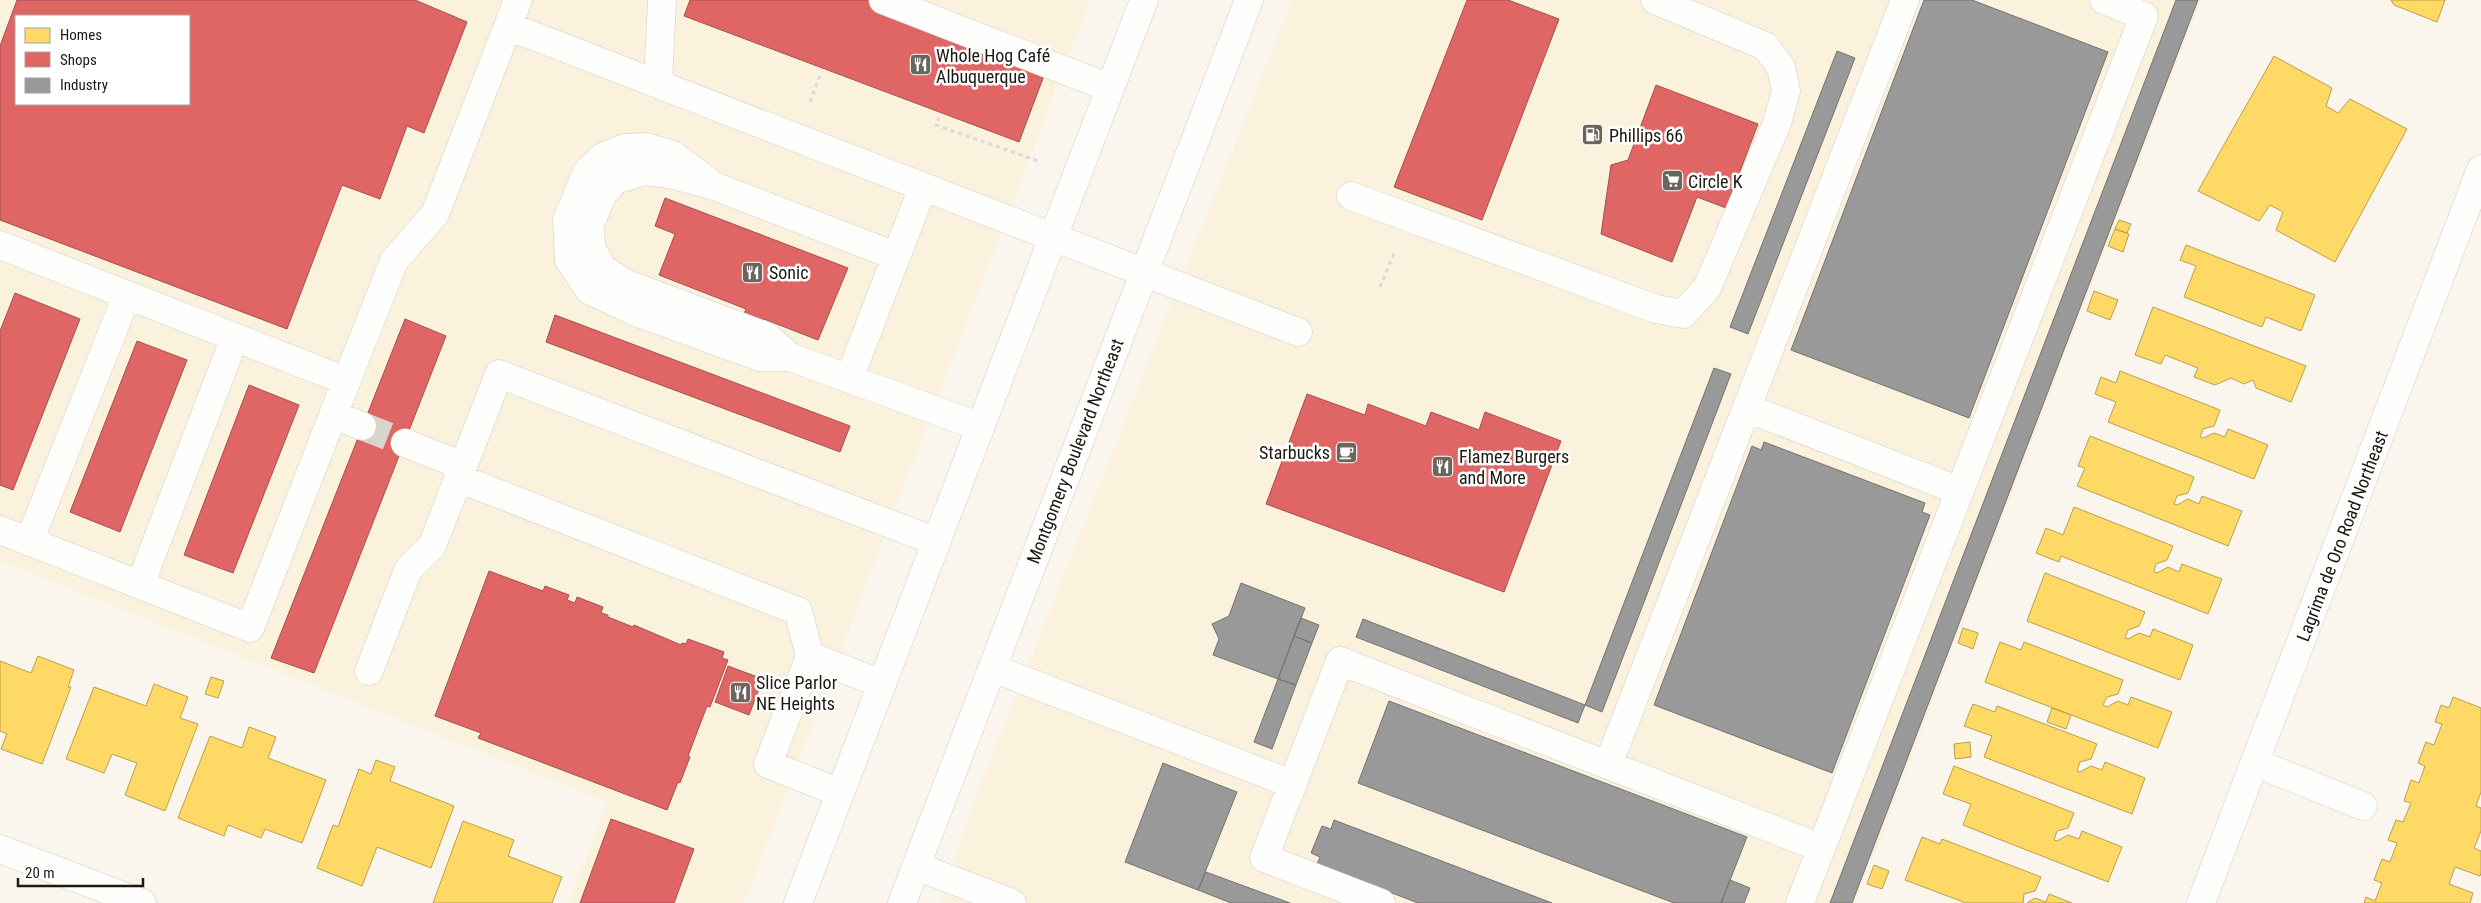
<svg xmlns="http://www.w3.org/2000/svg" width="2481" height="903" viewBox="0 0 2481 903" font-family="'Roboto Condensed',sans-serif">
  <rect width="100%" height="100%" fill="#faf6ee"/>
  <!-- built -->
  <path fill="#fbf2de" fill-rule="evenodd" d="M 0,0 L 1090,0 L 744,903 L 569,903 L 607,802 L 0,561 ZM 16,16 L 189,16 L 189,104 L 16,104 Z
    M 1292,0 L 2201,0 L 1856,903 L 940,903 L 969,814 Z"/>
  <!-- homes -->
  <path fill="#ffd966" stroke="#bb9f4c" d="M 2391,0 L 2445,0 L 2437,22 L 2394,5 Z
    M 2274,56 L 2332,88 L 2326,106 L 2338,113 L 2350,99 L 2407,129 L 2335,262 L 2276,230 L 2283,212 L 2270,205 L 2259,221 L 2198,191 Z
    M 2119,220 L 2131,224 L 2127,233 L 2115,229 Z
    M 2115,229 L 2129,234 L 2123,252 L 2108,246 Z
    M 2186,245 L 2315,295 L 2301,331 L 2266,317 L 2262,327 L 2184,297 L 2196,266 L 2180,260 Z
    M 2094,291 L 2118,300 L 2110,320 L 2087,311 Z
    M 2153,307 L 2306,366 L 2291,402 L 2256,388 L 2253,380 L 2244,384 L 2231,378 L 2215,385 L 2194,377 L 2198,368 L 2165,355 L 2161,364 L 2135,355 Z
    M 2120,371 L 2220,410 L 2214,426 L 2203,429 L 2200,437 L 2203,438 L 2214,433 L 2225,437 L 2228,429 L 2268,445 L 2254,479 L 2108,422 L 2116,402 L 2095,394 L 2101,377 L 2116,383 Z
    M 2090,436 L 2194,477 L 2188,493 L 2177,496 L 2174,504 L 2177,505 L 2188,499 L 2199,504 L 2202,496 L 2242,511 L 2228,546 L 2077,486 L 2085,468 L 2078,466 Z
    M 2074,507 L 2173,546 L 2167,560 L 2156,564 L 2154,572 L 2157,573 L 2168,567 L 2179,572 L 2182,564 L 2222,579 L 2208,614 L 2061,556 L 2059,562 L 2036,553 L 2046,528 L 2063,535 Z
    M 2045,573 L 2145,612 L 2139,626 L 2128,630 L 2125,638 L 2128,639 L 2139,633 L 2150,637 L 2153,629 L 2193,645 L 2180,680 L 2027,621 Z
    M 1963,628 L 1978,633 L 1973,649 L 1958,643 Z
    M 2000,642 L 2021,650 L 2024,642 L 2123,680 L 2118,694 L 2107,697 L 2103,705 L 2107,707 L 2118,701 L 2128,705 L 2131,697 L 2172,712 L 2158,748 L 1985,682 Z
    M 38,656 L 74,670 L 68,687 L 71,687 L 42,764 L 1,749 L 7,734 L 0,731 L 0,661 L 31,673 Z
    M 211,677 L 224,681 L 218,698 L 205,694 Z
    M 154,684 L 188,697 L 180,718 L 198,724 L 165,811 L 125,795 L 137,763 L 112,754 L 104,773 L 66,759 L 94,687 L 146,706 Z
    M 2453,697 L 2481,708 L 2481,792 L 2476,806 L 2481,808 L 2481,831 L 2474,848 L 2481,851 L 2481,873 L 2480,876 L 2455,867 L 2449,884 L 2473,893 L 2470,903 L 2364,903 L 2366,897 L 2375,901 L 2382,883 L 2374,880 L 2382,859 L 2390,862 L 2397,843 L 2388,840 L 2396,820 L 2403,822 L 2411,803 L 2404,801 L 2411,780 L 2419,783 L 2425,766 L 2418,763 L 2426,742 L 2434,745 L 2442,724 L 2435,722 L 2441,705 L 2449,708 Z
    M 1973,704 L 1995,712 L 1997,706 L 2097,744 L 2091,759 L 2080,762 L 2077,771 L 2080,772 L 2091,766 L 2102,770 L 2105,762 L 2145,778 L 2132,814 L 1984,757 L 1992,736 L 1964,726 Z
    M 2052,708 L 2071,715 L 2066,729 L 2047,722 Z
    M 249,727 L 276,737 L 268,758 L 326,780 L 302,843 L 265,829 L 261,838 L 228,825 L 224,836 L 178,818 L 210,736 L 242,748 Z
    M 1970,742 L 1971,757 L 1955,759 L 1954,744 Z
    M 376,760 L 395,767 L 390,781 L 454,806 L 431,868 L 377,847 L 362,886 L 317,868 L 333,825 L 338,827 L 359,769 L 371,774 Z
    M 1954,766 L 2074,813 L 2068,828 L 2057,831 L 2054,840 L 2057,841 L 2068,835 L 2079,839 L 2082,831 L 2122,847 L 2108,882 L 1963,825 L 1971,804 L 1943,794 Z
    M 463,821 L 514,840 L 508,856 L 562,877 L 552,903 L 433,903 Z
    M 1922,837 L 1940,844 L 1942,839 L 2041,877 L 2035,891 L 2024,894 L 2023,903 L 1966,903 L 1905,880 Z
    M 1874,865 L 1889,871 L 1882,889 L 1867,884 Z
    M 2049,894 L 2072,903 L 2027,903 L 2035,898 L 2046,902 Z"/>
  <!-- shops -->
  <path fill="#e06666" stroke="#a54f4c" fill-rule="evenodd" d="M 17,0 L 415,0 L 467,22 L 424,133 L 407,126 L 380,199 L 342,185 L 287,329 L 0,220 L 0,46 ZM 16,16 L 189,16 L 189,104 L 16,104 Z
    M 690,0 L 876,0 L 1045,73 L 1019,142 L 684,16 Z
    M 1467,0 L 1508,0 L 1559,19 L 1482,220 L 1394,187 Z
    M 1656,85 L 1758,124 L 1726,208 L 1697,197 L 1672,262 L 1601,234 L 1611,165 L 1628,160 Z
    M 665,198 L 848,268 L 818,340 L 764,319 L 761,328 L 741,321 L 746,309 L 659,275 L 675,234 L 655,226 Z
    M 15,293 L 80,319 L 13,490 L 0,485 L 0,331 Z
    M 555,315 L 850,426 L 840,452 L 546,342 Z
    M 405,319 L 446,336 L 314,673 L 271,658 Z
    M 137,341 L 187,360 L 120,532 L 70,512 Z
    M 249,385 L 299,405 L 233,573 L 184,555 Z
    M 1307,394 L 1365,415 L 1368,404 L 1426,426 L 1431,412 L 1479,430 L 1485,412 L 1561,441 L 1504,592 L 1266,504 Z
    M 489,571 L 543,591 L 545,586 L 569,595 L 567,600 L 575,603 L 577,597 L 603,607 L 601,613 L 608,615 L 608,617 L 633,627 L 634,625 L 681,645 L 682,643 L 686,644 L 688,639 L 724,652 L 722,658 L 728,660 L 710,707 L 707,706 L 688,756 L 690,757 L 680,783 L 678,782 L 667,810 L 478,738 L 481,733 L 435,716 Z
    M 728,666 L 763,679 L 749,715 L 715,702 Z
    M 611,819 L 694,849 L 674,903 L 580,903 Z"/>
  <!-- industry -->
  <path fill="#999" stroke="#747370" d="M 1924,0 L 1972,0 L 2108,52 L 1969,418 L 1791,350 Z
    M 2176,0 L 2198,0 L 1852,903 L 1830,903 Z
    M 1837,51 L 1855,58 L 1748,334 L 1730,327 Z
    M 1714,368 L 1731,374 L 1602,712 L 1585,705 Z
    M 1764,442 L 1925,503 L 1922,512 L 1930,515 L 1832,773 L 1654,705 L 1752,446 L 1761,450 Z
    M 1241,583 L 1305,608 L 1278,679 L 1213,655 L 1219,639 L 1212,624 L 1229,616 Z
    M 1301,618 L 1319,625 L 1312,643 L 1294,636 Z
    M 1363,619 L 1585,705 L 1578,723 L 1356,637 Z
    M 1294,636 L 1312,643 L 1296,685 L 1278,679 Z
    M 1278,679 L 1296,685 L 1272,749 L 1254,742 Z
    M 1389,701 L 1747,837 L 1721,903 L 1674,903 L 1358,783 Z
    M 1163,763 L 1237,792 L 1198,890 L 1125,862 Z
    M 1334,820 L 1552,903 L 1418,903 L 1317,864 L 1320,857 L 1311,853 L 1322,826 L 1331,829 Z
    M 1206,872 L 1290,903 L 1231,903 L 1198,890 Z
    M 1730,880 L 1750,888 L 1744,903 L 1721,903 Z"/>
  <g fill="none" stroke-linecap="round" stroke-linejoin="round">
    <!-- minor-tunnel -->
    <path stroke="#d9d5cd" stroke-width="28" stroke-dasharray="28 14" stroke-linecap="butt" d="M 362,426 L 405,443"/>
    <defs>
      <path id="minor" d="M 883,0 L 1110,88
        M 508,26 L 1298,332
        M 658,83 L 662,0
        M 714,186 L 673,155 L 646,147 L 625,148 L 604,156 L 587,172 L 567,220 L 569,260 L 589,290 L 636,312 L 760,357 L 790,357 L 981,427
        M 1351,196 L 1656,309 L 1683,314 L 1707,288 L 1777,123 L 1786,91 L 1781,67 L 1765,46 L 1655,0
        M 0,245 L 346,381
        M 790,357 L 768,337 L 625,283 L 602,268 L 592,249 L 589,227 L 602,195 L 616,180 L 645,171 L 670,174 L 714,186 L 896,256
        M 849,379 L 923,187
        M 1747,408 L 1960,491
        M 362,426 L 333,415 L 394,261 L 435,214 L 518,0
        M 405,443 L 463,466
        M 458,478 L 798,611 L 810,656 L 882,684
        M 0,530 L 250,628 L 333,415
        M 29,542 L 127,295
        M 140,585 L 235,337
        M 810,656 L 768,764 L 840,793
        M 992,668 L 1292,784
        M 369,671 L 408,570 L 432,546 L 499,374 L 937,542
        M 2256,763 L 2363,806
        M 1608,765 L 1821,848
        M 0,849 L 142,903
        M 916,866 L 1012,903
        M 1381,903 L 1264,858 L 1340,661 L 1608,765 L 1905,0
        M 1800,903 L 2144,16 L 2104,0
        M 2201,903 L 2481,169"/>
      <path id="major" d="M 798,903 L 1144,0
        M 902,903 L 1249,0"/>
    </defs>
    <!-- minor casing -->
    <use href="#minor" stroke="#d1cdc6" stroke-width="29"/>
    <!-- major casing -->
    <use href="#major" stroke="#d1cdc6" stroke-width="29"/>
    <!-- path -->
    <path stroke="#dbd9d6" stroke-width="3" stroke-dasharray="4 4" stroke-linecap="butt" d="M 810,102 L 821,72
      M 939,117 L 936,125 L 1041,162
      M 1380,287 L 1394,253"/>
    <!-- minor -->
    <use href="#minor" stroke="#fefefc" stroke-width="28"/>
    <!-- major -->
    <use href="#major" stroke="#fefefc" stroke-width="28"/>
  </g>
  <!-- icons -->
  <defs>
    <symbol id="restaurant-square" viewBox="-11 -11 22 22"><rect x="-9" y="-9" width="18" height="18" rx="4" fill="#6a665e" stroke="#fff"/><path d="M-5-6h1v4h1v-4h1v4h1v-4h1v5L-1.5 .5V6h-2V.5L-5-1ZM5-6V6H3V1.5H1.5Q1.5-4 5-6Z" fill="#fff"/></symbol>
    <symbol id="fuel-square" viewBox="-11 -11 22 22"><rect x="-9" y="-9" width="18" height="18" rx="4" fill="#6a665e" stroke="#fff"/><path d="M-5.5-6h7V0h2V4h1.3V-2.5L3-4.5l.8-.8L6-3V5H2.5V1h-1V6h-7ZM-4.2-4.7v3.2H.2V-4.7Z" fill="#fff"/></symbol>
    <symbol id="supermarket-square" viewBox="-11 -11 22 22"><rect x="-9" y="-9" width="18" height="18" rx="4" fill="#6a665e" stroke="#fff"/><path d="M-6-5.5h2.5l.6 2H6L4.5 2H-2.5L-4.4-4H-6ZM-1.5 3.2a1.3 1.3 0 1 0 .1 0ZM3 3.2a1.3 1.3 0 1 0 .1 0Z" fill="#fff"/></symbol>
    <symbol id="cafe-square" viewBox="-11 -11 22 22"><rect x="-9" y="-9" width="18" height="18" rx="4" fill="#6a665e" stroke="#fff"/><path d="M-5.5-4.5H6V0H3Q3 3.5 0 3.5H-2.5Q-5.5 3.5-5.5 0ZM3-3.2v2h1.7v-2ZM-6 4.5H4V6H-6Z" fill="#fff"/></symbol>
  </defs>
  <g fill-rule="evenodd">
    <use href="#restaurant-square" x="908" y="52" width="25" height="25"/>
    <use href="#fuel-square" x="1580" y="122" width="25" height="25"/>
    <use href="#supermarket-square" x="1660" y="168" width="25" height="25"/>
    <use href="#restaurant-square" x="740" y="260" width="25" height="25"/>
    <use href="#cafe-square" x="1334" y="440" width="25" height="25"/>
    <use href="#restaurant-square" x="1430" y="454" width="25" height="25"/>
    <use href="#restaurant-square" x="728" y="680" width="25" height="25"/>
  </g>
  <g text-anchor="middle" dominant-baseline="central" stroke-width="5" stroke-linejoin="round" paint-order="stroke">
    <!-- poi labels -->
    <g font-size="18" fill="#1c1911" stroke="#fff" text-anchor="start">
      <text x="936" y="55">Whole Hog Café<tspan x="936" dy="21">Albuquerque</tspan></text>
      <text x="1609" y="135">Phillips 66</text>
      <text x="1688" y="181">Circle K</text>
      <text x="769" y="272">Sonic</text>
      <text x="1330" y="452" text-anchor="end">Starbucks</text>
      <text x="1459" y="456">Flamez Burgers<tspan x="1459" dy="21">and More</tspan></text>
      <text x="756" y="682">Slice Parlor<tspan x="756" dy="21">NE Heights</tspan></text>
    </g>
    <!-- street labels -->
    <g font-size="18" fill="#1c1911" stroke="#fff">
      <text transform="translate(1075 451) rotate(-69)">Montgomery Boulevard Northeast</text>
      <text transform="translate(2342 536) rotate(-69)">Lagrima de Oro Road Northeast</text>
    </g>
  </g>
  <!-- legend -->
  <rect x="15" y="15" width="175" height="90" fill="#ffffff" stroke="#a4a3a0"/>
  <rect x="25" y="28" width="25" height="15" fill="#ffd966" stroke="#a4a3a0"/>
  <text x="60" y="40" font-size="15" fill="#1c1911">Homes</text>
  <rect x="25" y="52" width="25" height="15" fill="#e06666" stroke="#a4a3a0"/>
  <text x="60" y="65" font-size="15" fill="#1c1911">Shops</text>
  <rect x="25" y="78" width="25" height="15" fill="#999999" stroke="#a4a3a0"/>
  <text x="60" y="90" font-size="15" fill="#1c1911">Industry</text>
  <!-- scale -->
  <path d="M18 878v8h125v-8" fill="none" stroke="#1c1911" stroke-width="2.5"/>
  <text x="25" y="878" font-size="15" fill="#1c1911" stroke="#ffffff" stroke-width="4" paint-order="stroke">20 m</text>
</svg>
